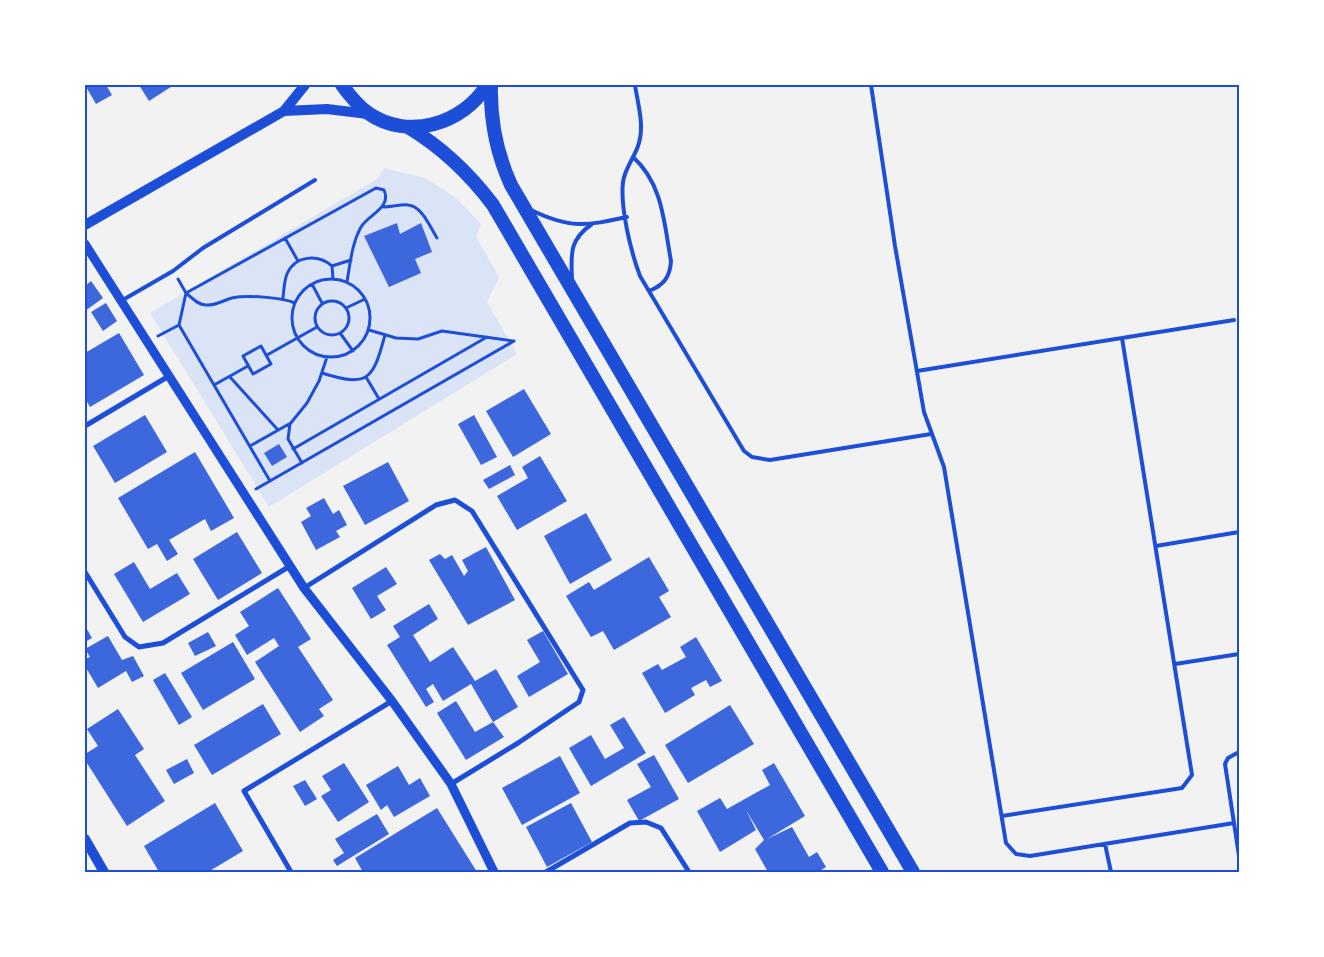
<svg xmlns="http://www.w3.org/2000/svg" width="1324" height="957" viewBox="0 0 1324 957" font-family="Barlow,sans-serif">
  <rect width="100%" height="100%" fill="#f2f2f2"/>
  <!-- green -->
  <path fill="#dbe4f7" d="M 384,168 L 425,178 L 455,197 L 481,224 L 476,237 L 499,277 L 487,302 L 517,354 L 269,507 L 150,313 L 377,179 Z"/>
  <!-- building -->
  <path fill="#3d67dc" d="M 85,85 L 106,85 L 112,95 L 96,104 Z
    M 139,85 L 174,85 L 149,101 Z
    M 397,223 L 400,234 L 421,223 L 432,252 L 415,259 L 421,273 L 389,287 L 364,236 Z
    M 91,281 L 103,298 L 85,311 L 85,286 Z
    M 106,303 L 117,321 L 103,331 L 91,312 Z
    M 119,333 L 144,375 L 90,407 L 85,398 L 85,353 Z
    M 524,389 L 551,434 L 513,457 L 486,411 Z
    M 145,415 L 167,452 L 115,483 L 93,446 Z
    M 474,415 L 497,457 L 481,465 L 458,424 Z
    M 279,444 L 287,457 L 272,466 L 264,453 Z
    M 195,452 L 234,518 L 211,531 L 205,519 L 169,540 L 178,554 L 167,561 L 157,544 L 148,549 L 118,498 Z
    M 540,456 L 567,501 L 517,530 L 497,496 L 528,478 L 522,467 Z
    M 388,462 L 409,501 L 365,525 L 343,486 Z
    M 510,465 L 515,475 L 489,489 L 483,480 Z
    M 324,498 L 333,514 L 339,510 L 347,525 L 336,531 L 340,537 L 316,550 L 301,522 L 311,516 L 306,508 Z
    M 586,513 L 612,560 L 570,584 L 544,536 Z
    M 237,532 L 262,573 L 218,600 L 193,559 Z
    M 486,547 L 515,600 L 468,625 L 429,560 L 440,554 L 445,559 L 452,555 L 464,576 L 468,571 L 462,560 Z
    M 649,557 L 669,591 L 659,597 L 671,617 L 614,650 L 603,631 L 591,637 L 566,596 L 589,582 L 594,590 Z
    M 134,562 L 150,589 L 177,573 L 190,594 L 143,622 L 114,574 Z
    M 386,567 L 397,584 L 377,596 L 386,610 L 371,619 L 352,588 Z
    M 278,588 L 311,639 L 298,647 L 333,700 L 319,709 L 324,716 L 300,732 L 255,662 L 279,646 L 274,638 L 247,655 L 235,635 L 249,626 L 240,612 Z
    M 429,604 L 438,619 L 413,635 L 430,662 L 453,647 L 475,681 L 496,669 L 518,707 L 493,722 L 471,684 L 443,701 L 433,684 L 426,689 L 434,702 L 426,707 L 387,645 L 400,637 L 393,626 Z
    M 85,626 L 92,638 L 85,642 Z
    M 543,631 L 568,674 L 529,697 L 517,676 L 540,662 L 527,640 Z
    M 208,632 L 216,646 L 195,656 L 188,643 Z
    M 108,636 L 122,660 L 133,656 L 144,676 L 132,682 L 126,671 L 98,688 L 85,666 L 85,659 L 90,657 L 85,649 Z
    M 696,637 L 722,681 L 710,687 L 706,680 L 691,688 L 695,695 L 665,713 L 642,673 L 658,664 L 662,670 L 686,657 L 680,647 Z
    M 233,642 L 255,679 L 203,710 L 181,673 Z
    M 165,673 L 192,717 L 179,725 L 153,680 Z
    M 456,701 L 475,732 L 493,722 L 504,737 L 466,760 L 437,713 Z
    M 263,704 L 281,734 L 212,775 L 194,745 Z
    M 730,705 L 754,744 L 688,783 L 665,745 Z
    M 118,709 L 144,749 L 135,755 L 165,801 L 127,826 L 85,760 L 85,754 L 98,746 L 87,729 Z
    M 624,717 L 646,753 L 591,786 L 569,748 L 591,735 L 605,759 L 624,748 L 610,725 Z
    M 654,755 L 679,799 L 639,821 L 627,800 L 651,787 L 637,764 Z
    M 560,756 L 580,793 L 522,825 L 502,788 Z
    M 187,759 L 194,773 L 174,784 L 166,770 Z
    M 344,763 L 369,802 L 338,822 L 321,796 L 331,790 L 322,776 Z
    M 774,763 L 805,816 L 767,839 L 792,827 L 809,857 L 817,852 L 826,867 L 818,872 L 768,872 L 755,849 L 764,840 L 746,810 L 756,830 L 720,852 L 697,811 L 720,798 L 727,809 L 770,785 L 762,770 Z
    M 398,766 L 409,785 L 420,778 L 430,796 L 394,817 L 387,805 L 381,810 L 366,785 Z
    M 305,780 L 317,799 L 305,806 L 293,786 Z
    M 215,803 L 243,851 L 208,872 L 159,872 L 144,846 Z
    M 571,803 L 592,842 L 547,867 L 526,827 Z
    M 437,808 L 477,872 L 363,872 L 355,858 Z
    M 377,814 L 389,834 L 337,866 L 333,860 L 344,853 L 335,839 Z"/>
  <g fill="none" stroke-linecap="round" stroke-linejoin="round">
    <!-- path -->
    <path stroke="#1d4ed8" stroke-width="3" d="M 384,207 C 392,207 402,204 408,205 C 422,206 430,227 437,238
      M 285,238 L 298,261
      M 332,266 L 351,260
      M292 318a39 39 0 1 1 78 0a39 39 0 1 1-78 0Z
      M 178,279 L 186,293 L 376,188 L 384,190 C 392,208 369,214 361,227 C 352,243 350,264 347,282
      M 312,284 L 322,303
      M 283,298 C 284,290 284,281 287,274 C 295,255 318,254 332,266 L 333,278
      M315 318a17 17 0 1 1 34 0a17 17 0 1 1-34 0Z
      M 346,308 L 365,299
      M 179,325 L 270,481
      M 369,330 L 396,338 L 418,339 L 442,331 L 513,341
      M 340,333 L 353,351
      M 158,336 L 179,325 L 186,293 C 192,298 198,305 206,305 C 215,306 224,300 232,298 C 247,295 281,297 295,303
      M 261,346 L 271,364 L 253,374 L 243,356 Z
      M 267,355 L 317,327
      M 322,373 C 369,388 373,379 385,335
      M 230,377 L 278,430
      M 366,377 L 379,399
      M 214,385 L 248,366
      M 250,446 L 289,424
      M 293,449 L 487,337
      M 302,463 L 288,439 L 290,424 L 307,403 L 319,381 L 327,357
      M 256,489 L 514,341"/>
    <!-- service -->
    <path stroke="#1d4ed8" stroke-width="4" d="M 635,85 C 638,105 645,127 638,146 C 634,158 625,168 623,182 C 620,208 631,252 640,276 L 744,451 L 752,457 L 770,460 L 931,434
      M 871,85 L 895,246 L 924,412 L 944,467 L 1006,843 L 1016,854 L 1030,856 L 1234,823
      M 633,157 C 663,184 664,223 671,261 C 670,277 664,285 649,291
      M 531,210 C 570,229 586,226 627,217
      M 572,279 C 571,254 569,240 592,224
      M 121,301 L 173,271 L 203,248 L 315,180
      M 917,371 L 1234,320
      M 1156,546 L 1239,532
      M 1175,664 L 1239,654
      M 1239,752 L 1228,758 L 1225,764 L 1239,856
      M 1002,816 L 1182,788 L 1192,775 L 1122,338
      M 1105,844 L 1111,872"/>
    <!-- minor -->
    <path stroke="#1d4ed8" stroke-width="5" d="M 85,426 L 169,376
      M 85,572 L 125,637 L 139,647 L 163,643 L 290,566
      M 304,588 L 436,505 L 455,500 L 472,511 L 583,690 L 579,702 L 518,743 L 451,784
      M 291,872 L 244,791 L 392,701
      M 546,872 L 630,823 L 646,822 L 661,828 L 689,872"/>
    <!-- tertiary -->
    <path stroke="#1d4ed8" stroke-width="9" d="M 85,244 L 304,588 L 392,701 L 451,784 L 494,872"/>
    <!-- secondary -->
    <path stroke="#1d4ed8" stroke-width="10" d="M 284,111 L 327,109 L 368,114
      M 85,225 L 284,111 L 305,85
      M 85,839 L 104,872"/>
    <!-- trunk -->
    <path stroke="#1d4ed8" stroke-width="14" d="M 342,85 C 350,96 357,105 368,113 C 408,141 463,124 487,85
      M 491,85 C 490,121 496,152 511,185 L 913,872
      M 408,127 C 443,148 469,173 493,205 L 882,872"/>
  </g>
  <!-- border -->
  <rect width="1324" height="957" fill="none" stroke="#ffffff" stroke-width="172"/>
  <rect x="86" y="86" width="1152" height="785" fill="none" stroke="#1d4ed8" stroke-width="2"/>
</svg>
